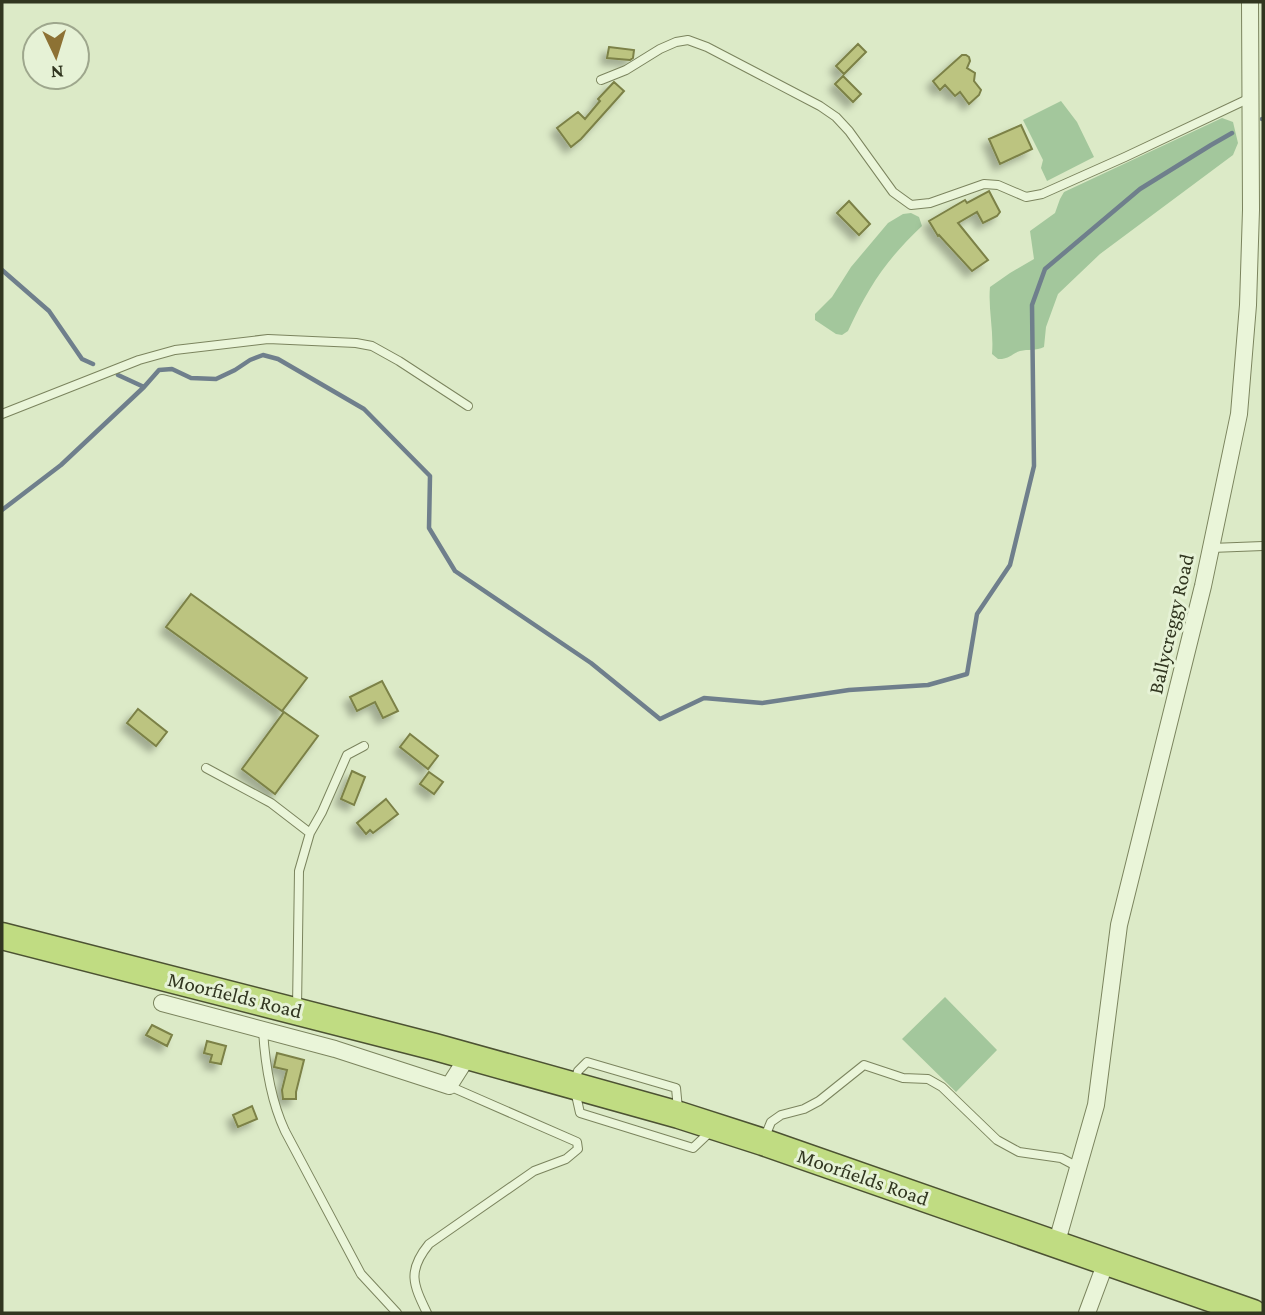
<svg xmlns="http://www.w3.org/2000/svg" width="1265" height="1315" viewBox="0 0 1265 1315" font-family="'Crimson Pro',serif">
  <defs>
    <filter id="shadow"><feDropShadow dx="-6" dy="6" stdDeviation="3.5" flood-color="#0004"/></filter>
  </defs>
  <rect width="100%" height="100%" fill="#dceac7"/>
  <!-- green -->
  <path fill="#a3c79c" d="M 1061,101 L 1077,122 L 1094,157 L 1047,181 L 1041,168 L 1043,160 L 1023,120 Z
    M 1222,118 L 1233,122 L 1238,143 L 1233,155 L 1100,254 L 1058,294 L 1046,327 L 1044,347 C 1036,351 1028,349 1020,351 C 1010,354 1011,359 998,359 L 992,354 C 994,331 988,309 990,287 L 1010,273 L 1034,259 L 1030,231 L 1055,213 L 1060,199 L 1064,192 Z
    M 911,213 L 919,217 L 922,226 C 886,260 869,286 848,331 L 842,335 L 836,334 L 815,320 L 815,314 L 832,297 L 851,267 L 888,223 L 903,214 Z
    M 945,997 L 997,1050 L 956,1092 L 902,1039 Z"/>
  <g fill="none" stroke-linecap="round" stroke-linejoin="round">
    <!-- stream -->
    <path stroke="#6f7f8c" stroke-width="4.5" d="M 1262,119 L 1263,119
      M 2,270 L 49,311 L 82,359 L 93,364
      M 118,375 L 144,387 L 159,370 L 172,369 L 191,378 L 216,379 L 235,370 L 250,360 L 263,355 L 278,359 L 364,409 L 430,476 L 429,528 L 455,571 L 591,663 L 660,719 L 704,698 L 762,703 L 849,690 L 928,685 L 967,674 L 977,614 L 1010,565 L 1034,466 L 1032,305 L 1045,269 L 1140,189 L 1211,145 L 1232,133
      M 2,510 L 61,465 L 144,387"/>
  </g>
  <!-- building -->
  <path fill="#bcc480" stroke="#7b8146" stroke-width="2" filter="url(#shadow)" d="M 858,44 L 866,52 L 844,74 L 836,66 Z
    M 609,47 L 634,50 L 633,58 L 630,60 L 607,58 Z
    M 962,55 L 966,55 L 969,57 L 970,61 L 967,68 L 975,73 L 974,81 L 981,90 L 979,95 L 969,104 L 960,92 L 955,96 L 945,85 L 940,90 L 933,81 Z
    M 843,76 L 861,94 L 853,102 L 835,84 Z
    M 614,82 L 624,91 L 581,139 L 571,147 L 557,128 L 578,112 L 585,119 L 600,101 L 598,99 Z
    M 1021,125 L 1032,149 L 1000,164 L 989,139 Z
    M 989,191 L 1000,212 L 997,216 L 983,223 L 977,212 L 958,223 L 988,260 L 972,271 L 939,235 L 938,236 L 929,221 L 965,200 L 967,203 Z
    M 849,201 L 870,224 L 859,235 L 837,213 Z
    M 191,594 L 307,678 L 282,711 L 166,627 Z
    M 382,681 L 398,711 L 383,718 L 375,702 L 357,711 L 350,697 Z
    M 138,709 L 167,732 L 156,746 L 127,723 Z
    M 284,712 L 318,736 L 275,794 L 242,769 Z
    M 410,734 L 438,756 L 428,769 L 400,747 Z
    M 352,771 L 365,777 L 354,805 L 341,799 Z
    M 429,772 L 443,782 L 434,794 L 420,784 Z
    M 386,799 L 398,814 L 373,833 L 370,830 L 366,834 L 357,823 Z
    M 152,1025 L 172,1035 L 167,1046 L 146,1035 Z
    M 207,1041 L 226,1046 L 221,1064 L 210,1062 L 212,1055 L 204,1053 Z
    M 277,1053 L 304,1060 L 296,1092 L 296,1099 L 283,1099 L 282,1090 L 287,1070 L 274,1067 Z
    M 252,1106 L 257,1119 L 238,1127 L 233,1115 Z"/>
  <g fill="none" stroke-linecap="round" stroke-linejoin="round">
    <defs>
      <path id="service" d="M 601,80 L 626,70 L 660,49 L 676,42 L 688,40 L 707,47 L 820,106 L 836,117 L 849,131 L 893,192 L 911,205 L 930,203 L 984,184 L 998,185 L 1026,197 L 1042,194 L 1125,157 L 1250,98
        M 2,414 L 139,360 L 175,350 L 268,339 L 356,343 L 372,346 L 399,361 L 468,406
        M 1211,548 L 1263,546
        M 206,768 L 271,803 L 310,833 L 299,871 L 297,1008
        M 310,833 L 322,812 L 347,755 L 364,746
        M 263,1030 C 265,1063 271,1101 285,1131 L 361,1274 L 397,1313
        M 678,1109 L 676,1088 L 587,1062 L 578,1071 L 574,1086 L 580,1113 L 693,1148 L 711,1131
        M 764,1139 L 771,1122 L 781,1115 L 804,1109 L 819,1101 L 864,1065 L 903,1078 L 928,1079 L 942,1087 L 997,1140 L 1019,1152 L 1061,1158 L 1078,1167
        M 427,1313 C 413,1284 407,1271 429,1244 L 534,1171 L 566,1159 L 578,1149 L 577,1142 L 449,1086"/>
      <path id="minor" d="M 162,1003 L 335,1049 L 449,1086 L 468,1056
        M 1056,1245 L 1096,1105 L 1119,925 L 1203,586 L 1239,414 L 1248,305 L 1251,210 L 1250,2
        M 1087,1313 L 1106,1262"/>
      <path id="trunk" d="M 2,936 L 435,1047 L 679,1115 L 763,1142 L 1253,1313"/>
    </defs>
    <!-- service casing -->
    <use href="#service" stroke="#7b845e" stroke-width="10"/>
    <!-- minor casing -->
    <use href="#minor" stroke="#7b845e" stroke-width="18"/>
    <!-- trunk casing -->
    <use href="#trunk" stroke="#4c5232" stroke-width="29"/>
    <!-- service -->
    <use href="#service" stroke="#eaf5d9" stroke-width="8"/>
    <!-- minor -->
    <use href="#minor" stroke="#eaf5d9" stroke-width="16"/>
    <!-- trunk -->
    <use href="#trunk" stroke="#c0dc82" stroke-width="26"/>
  </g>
  <g text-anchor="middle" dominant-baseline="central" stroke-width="6" stroke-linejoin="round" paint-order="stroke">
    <!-- street labels -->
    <g font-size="21" fill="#313620" stroke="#e6f2d6">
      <text transform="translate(1171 624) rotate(-77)">Ballycreggy Road</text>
      <text transform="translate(235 995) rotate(14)">Moorfields Road</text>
      <text transform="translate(863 1177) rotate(19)">Moorfields Road</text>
    </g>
  </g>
  <!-- border -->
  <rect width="1265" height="1315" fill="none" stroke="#313620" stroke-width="7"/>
  <!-- north arrow -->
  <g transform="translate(56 56) rotate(176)"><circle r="33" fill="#e6f2d6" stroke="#9ea78d" stroke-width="2"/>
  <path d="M0-5L12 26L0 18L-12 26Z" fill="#8d7234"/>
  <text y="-10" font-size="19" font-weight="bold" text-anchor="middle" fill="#313620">N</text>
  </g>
</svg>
